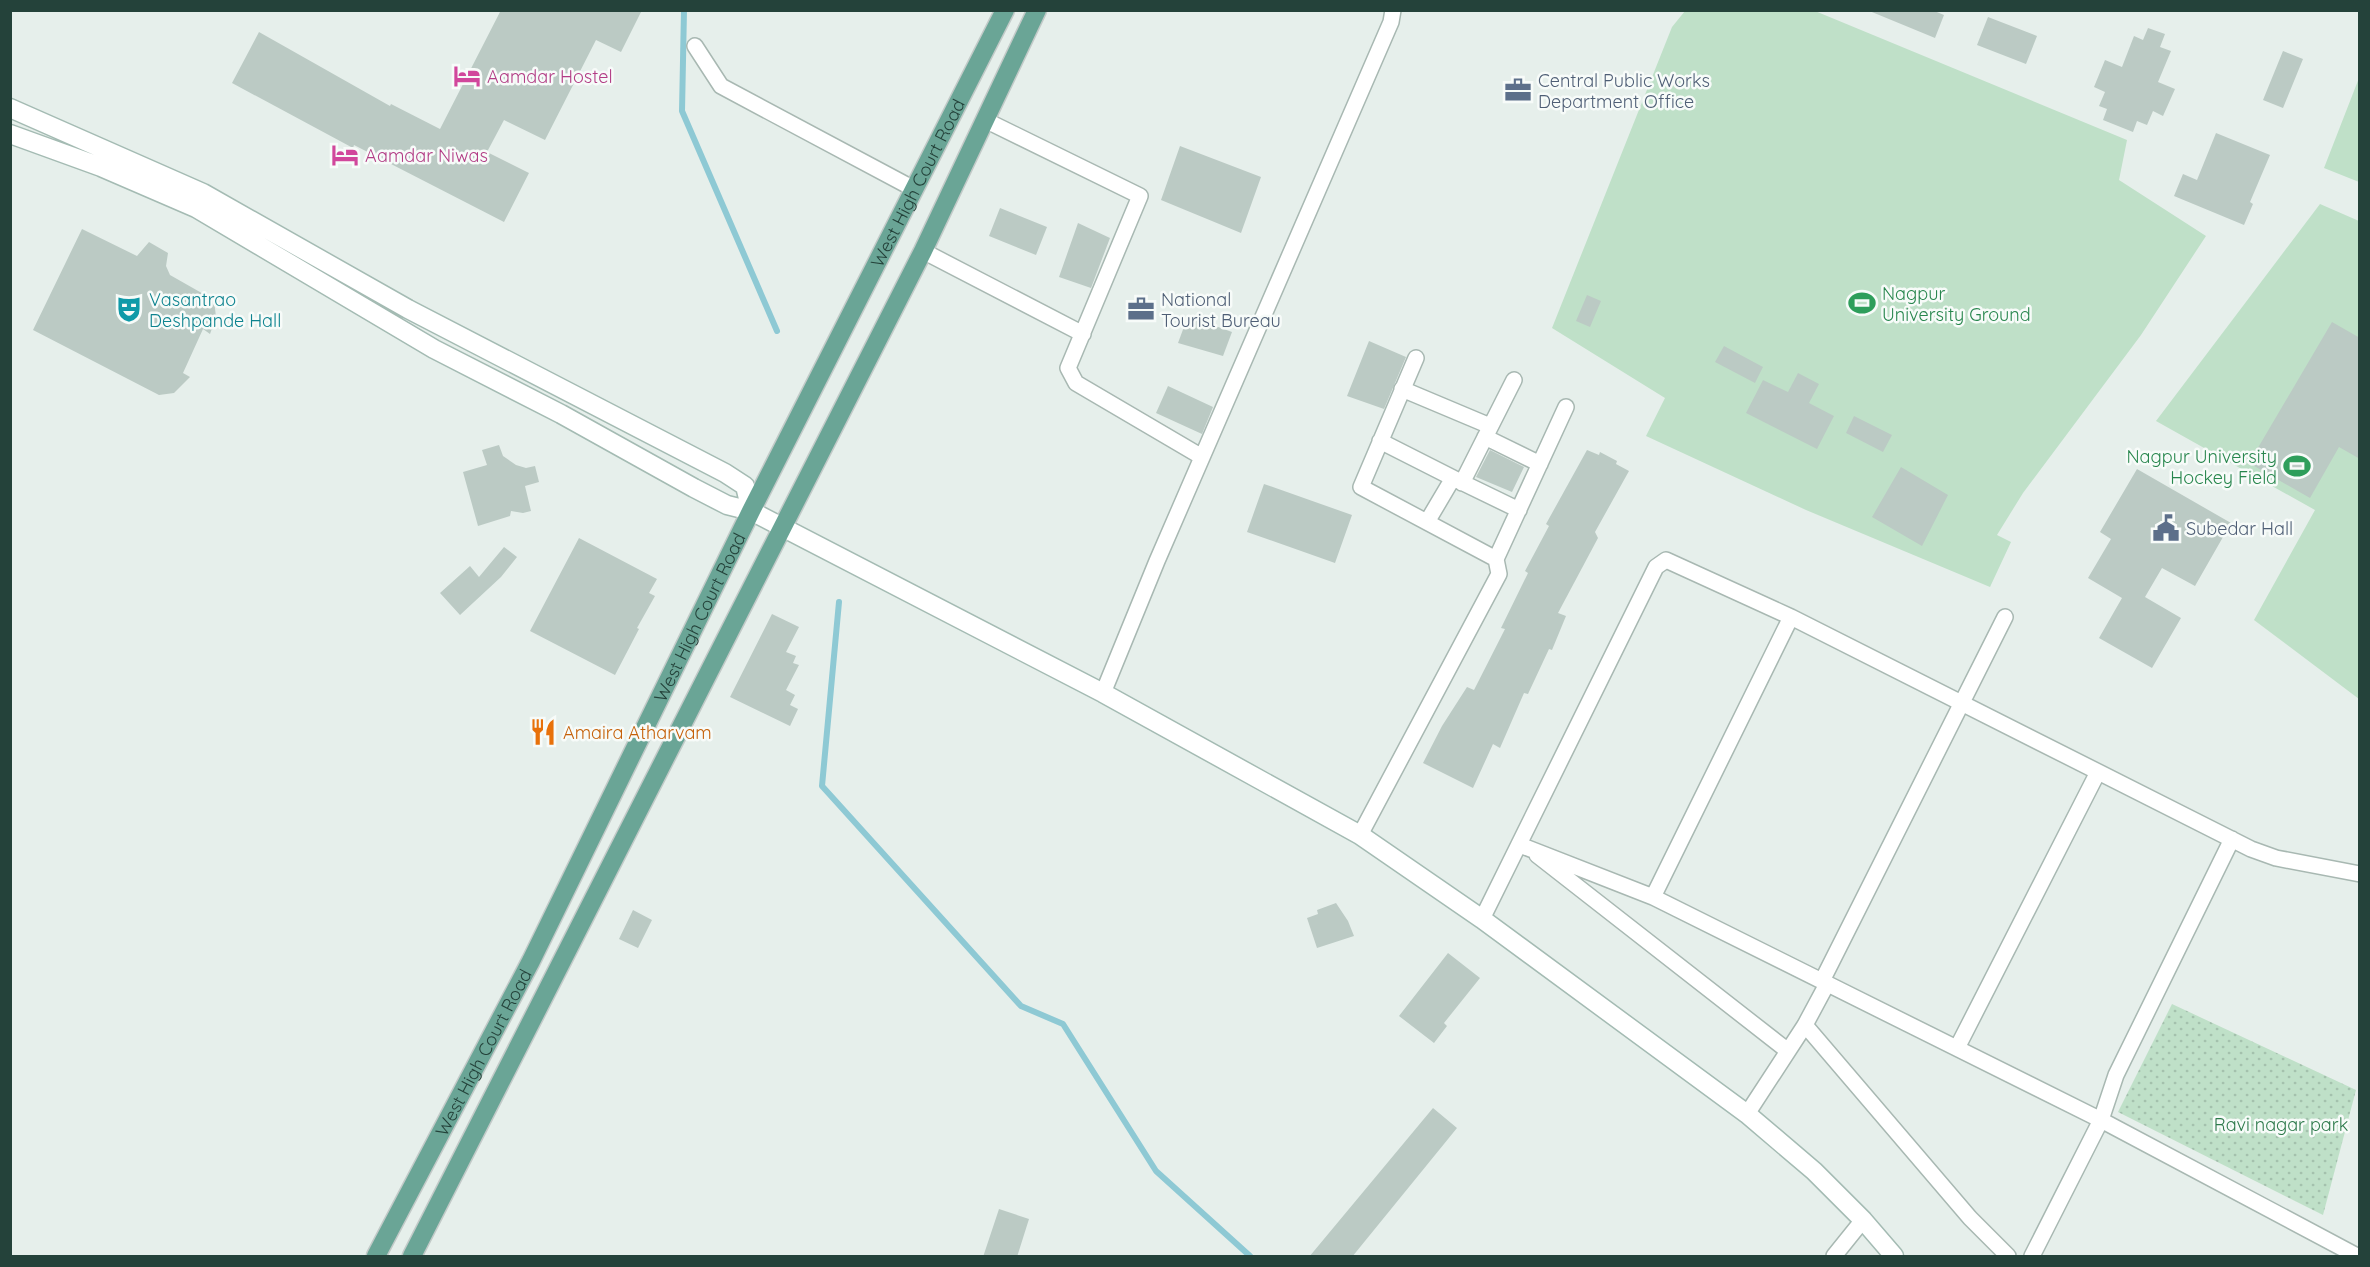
<svg xmlns="http://www.w3.org/2000/svg" width="2370" height="1267" viewBox="0 0 2370 1267" font-family="Quicksand,sans-serif">
  <defs>
    <pattern id="park-dots" width="8" height="8" patternUnits="userSpaceOnUse" patternTransform="scale(1.5)"><rect width="8" height="8" fill="#bfe0c8"/><path d="M2 2h.1M6 6h.1" fill="none" stroke="#a4c1ad" stroke-width="1.8" stroke-linecap="round"/></pattern>
  </defs>
  <rect width="100%" height="100%" fill="#e6efeb"/>
  <!-- grass -->
  <path fill="#bfe0c8" d="M 1685,11 L 1815,11 L 2127,140 L 2119,180 L 2206,236 L 2141,335 L 2023,493 L 1997,535 L 2011,542 L 1990,587 L 1806,510 L 1646,436 L 1665,398 L 1552,328 L 1672,27 Z
    M 2359,78 L 2359,182 L 2324,168 Z
    M 2320,204 L 2359,221 L 2359,699 L 2254,620 L 2315,510 L 2156,421 Z"/>
  <!-- park -->
  <path fill="url(#park-dots)" d="M 2172,1004 L 2356,1090 L 2323,1215 L 2118,1112 Z"/>
  <g fill="none" stroke-linecap="round" stroke-linejoin="round">
    <!-- stream -->
    <path stroke="#8ec9d4" stroke-width="6" d="M 684,10 L 682,111 L 777,331
      M 839,602 L 822,786 L 1021,1006 L 1063,1024 L 1156,1171 L 1250,1256"/>
  </g>
  <!-- building -->
  <path fill="#bbcac4" d="M 501,10 L 642,10 L 621,52 L 596,40 L 545,140 L 504,120 L 487,152 L 529,173 L 504,222 L 354,145 L 353,148 L 232,83 L 259,32 L 390,106 L 391,104 L 440,129 Z
    M 1867,10 L 1932,10 L 1944,15 L 1935,38 Z
    M 1988,17 L 2037,36 L 2026,64 L 1977,45 Z
    M 2148,28 L 2165,34 L 2160,47 L 2171,51 L 2158,82 L 2175,89 L 2163,116 L 2153,111 L 2147,125 L 2137,121 L 2133,132 L 2103,120 L 2107,109 L 2099,106 L 2105,92 L 2094,87 L 2105,60 L 2122,67 L 2134,36 L 2143,40 Z
    M 2283,51 L 2303,59 L 2283,108 L 2263,100 Z
    M 2216,133 L 2270,155 L 2250,202 L 2253,204 L 2244,225 L 2174,196 L 2183,174 L 2197,180 Z
    M 1180,146 L 1261,177 L 1241,233 L 1161,200 Z
    M 1000,208 L 1047,227 L 1036,255 L 989,236 Z
    M 1078,223 L 1110,238 L 1091,288 L 1059,277 Z
    M 82,229 L 137,256 L 149,242 L 168,253 L 166,266 L 170,275 L 214,300 L 216,317 L 210,334 L 203,329 L 183,373 L 190,377 L 174,393 L 159,395 L 33,330 Z
    M 1587,295 L 1601,301 L 1590,327 L 1576,321 Z
    M 1188,316 L 1232,332 L 1223,356 L 1178,343 Z
    M 2332,322 L 2360,338 L 2360,459 L 2339,447 L 2310,498 L 2249,463 Z
    M 1369,341 L 1406,357 L 1384,409 L 1347,396 Z
    M 1724,346 L 1763,367 L 1755,383 L 1715,362 Z
    M 1798,373 L 1819,384 L 1809,403 L 1834,416 L 1817,449 L 1746,413 L 1763,380 L 1788,392 Z
    M 1168,386 L 1213,407 L 1202,434 L 1156,413 Z
    M 1854,416 L 1892,435 L 1883,452 L 1846,433 Z
    M 499,445 L 503,456 L 516,465 L 526,468 L 535,466 L 539,482 L 525,486 L 531,511 L 523,513 L 511,511 L 510,516 L 478,526 L 463,472 L 487,465 L 482,450 Z
    M 1490,450 L 1524,467 L 1512,492 L 1476,477 Z
    M 1587,450 L 1599,455 L 1600,452 L 1617,461 L 1616,464 L 1629,471 L 1595,532 L 1598,538 L 1558,613 L 1566,616 L 1552,650 L 1549,649 L 1528,694 L 1524,693 L 1500,748 L 1493,744 L 1473,788 L 1423,763 L 1442,726 L 1467,687 L 1474,690 L 1505,629 L 1501,628 L 1528,573 L 1525,571 L 1549,526 L 1546,524 Z
    M 1901,467 L 1948,495 L 1922,546 L 1872,517 Z
    M 2137,469 L 2231,523 L 2195,586 L 2162,568 L 2145,597 L 2181,618 L 2152,668 L 2099,638 L 2122,598 L 2088,578 L 2111,539 L 2100,532 Z
    M 1264,484 L 1352,515 L 1335,563 L 1247,532 Z
    M 579,538 L 657,579 L 649,593 L 655,596 L 637,628 L 639,629 L 615,675 L 530,631 Z
    M 504,547 L 517,557 L 501,577 L 460,615 L 440,593 L 470,566 L 479,577 Z
    M 772,614 L 799,627 L 786,652 L 796,656 L 793,663 L 799,665 L 786,690 L 795,695 L 790,705 L 798,709 L 790,726 L 730,697 Z
    M 1336,903 L 1348,921 L 1354,936 L 1317,948 L 1307,918 L 1318,914 L 1317,910 Z
    M 633,910 L 652,920 L 638,948 L 619,939 Z
    M 1448,953 L 1480,978 L 1444,1023 L 1447,1026 L 1434,1043 L 1399,1016 Z
    M 1433,1108 L 1457,1128 L 1352,1257 L 1309,1257 Z
    M 999,1209 L 1029,1219 L 1017,1257 L 983,1257 Z"/>
  <g fill="none" stroke-linecap="round" stroke-linejoin="round">
    <defs>
      <path id="street" d="M 695,46 L 721,86 L 914,189
        M 985,120 L 1140,196 L 1068,368 L 1076,383 L 1202,457
        M 923,251 L 1083,334
        M 1416,358 L 1361,487 L 1496,559
        M 1402,389 L 1490,426
        M 1485,437 L 1540,464
        M 1380,441 L 1453,478 L 1427,522
        M 1453,478 L 1519,510
        M 1462,483 L 1514,380
        M 1103,693 L 1157,561 L 1391,22 L 1393,10
        M 1360,835 L 1499,574 L 1496,559 L 1566,407
        M 1520,845 L 1653,897 L 2101,1120 L 2357,1256
        M 1537,855 L 1788,1051
        M 1653,897 L 1791,617
        M 1482,919 L 1656,567 L 1666,560 L 1791,617 L 2251,849 L 2276,858 L 2360,874
        M 1822,981 L 2005,617
        M 1805,1025 L 1970,1218 L 2008,1256
        M 1957,1048 L 2098,772
        M 1747,1114 L 1805,1025 L 1827,984
        M 1834,1256 L 1863,1220
        M 2032,1256 L 2101,1120 L 2116,1075 L 2232,839"/>
      <path id="secondary" d="M 10,108 L 203,193 L 408,309 L 725,473 L 745,486 L 751,511
        M 10,134 L 101,167 L 196,208 L 434,349 L 561,414 L 694,488 L 727,505 L 751,511 L 1103,693 L 1360,835 L 1482,919 L 1747,1114 L 1814,1171 L 1863,1220 L 1894,1256"/>
      <g id="primary">
        <path id="s1" d="M 376,1256 L 531,961 L 751,511 L 1005,10"/>
        <path d="M 412,1256 L 923,251 L 1037,10"/>
      </g>
    </defs>
    <!-- street casing -->
    <use href="#street" stroke="#a8b8b2" stroke-width="18"/>
    <!-- secondary casing -->
    <use href="#secondary" stroke="#a4bbb3" stroke-width="21"/>
    <!-- primary casing -->
    <use href="#primary" stroke="#c2cac8" stroke-width="21"/>
    <!-- street -->
    <use href="#street" stroke="#fff" stroke-width="15"/>
    <!-- secondary -->
    <use href="#secondary" stroke="#fff" stroke-width="18"/>
    <!-- primary -->
    <use href="#primary" stroke="#6aa596" stroke-width="18"/>
  </g>
  <!-- icons -->
  <defs>
    <symbol id="hotel-bare" viewBox="-9 -9 18 18"><path d="M-6-4.5h1.5V1H6V5H4.5V3h-9V5H-6ZM-4 0a1.8 1.8 0 1 1 3.6 0ZM.5 0V-2.5h3Q6-2.5 6 0Z" fill="#d1479c" stroke="#f7fbf9" stroke-width="2.5" paint-order="stroke"/></symbol>
    <symbol id="office-bare" viewBox="-9 -9 18 18"><path d="M-6-3h4V-5.5h4V-3h4V5H-6ZM-1-4.5V-3h2v-1.5ZM-6 0V1H6V0Z" fill="#5c6f8a" stroke="#f7fbf9" stroke-width="2.5" paint-order="stroke"/></symbol>
    <symbol id="stadium-bare" viewBox="-9 -9 18 18"><path d="M0-5a6.5 5 0 1 0 0 10a6.5 5 0 1 0 0-10ZM-3.5-1.8h7v3.6h-7Z" fill="#2e9e5b" stroke="#f7fbf9" stroke-width="2.5" paint-order="stroke"/></symbol>
    <symbol id="theatre-bare" viewBox="-9 -9 18 18"><path d="M-5-5.5Q0-4 5-5.5V0Q5 5 0 6Q-5 5-5 0ZM-3.3-2.5H-1v1.5H-3.3ZM1-2.5H3.3v1.5H1ZM-2.8 1Q0 5.5 2.8 1Z" fill="#0f9aa8" stroke="#f7fbf9" stroke-width="2.5" paint-order="stroke"/></symbol>
    <symbol id="civic-bare" viewBox="-9 -9 18 18"><path d="M-.6-6.5H3V-4.5H.6V-3L4-1V1h2V6H-6V1h2V-1L-.6-3ZM-1.2 2.5V6h2.4V2.5Z" fill="#5c6f8a" stroke="#f7fbf9" stroke-width="2.5" paint-order="stroke"/></symbol>
    <symbol id="restaurant-bare" viewBox="-9 -9 18 18"><path d="M-5-6h1v4h1v-4h1v4h1v-4h1v5L-1.5 .5V6h-2V.5L-5-1ZM5-6V6H3V1.5H1.5Q1.5-4 5-6Z" fill="#e8710a" stroke="#f7fbf9" stroke-width="2.5" paint-order="stroke"/></symbol>
  </defs>
  <g fill-rule="evenodd">
    <use href="#hotel-bare" x="448" y="57" width="38" height="38"/>
    <use href="#office-bare" x="1499" y="71" width="38" height="38"/>
    <use href="#hotel-bare" x="326" y="136" width="38" height="38"/>
    <use href="#stadium-bare" x="1843" y="284" width="38" height="38"/>
    <use href="#theatre-bare" x="110" y="290" width="38" height="38"/>
    <use href="#office-bare" x="1122" y="290" width="38" height="38"/>
    <use href="#stadium-bare" x="2278" y="447" width="38" height="38"/>
    <use href="#civic-bare" x="2147" y="509" width="38" height="38"/>
    <use href="#restaurant-bare" x="524" y="713" width="38" height="38"/>
  </g>
  <g text-anchor="middle" dominant-baseline="central" stroke-width="5" stroke-linejoin="round" paint-order="stroke">
    <!-- hotel labels -->
    <g font-size="18" fill="#b23c85" stroke="#f7fbf9" text-anchor="start">
      <text x="487" y="76">Aamdar Hostel</text>
      <text x="365" y="155">Aamdar Niwas</text>
    </g>
    <!-- service labels -->
    <g font-size="18" fill="#4e5e75" stroke="#f7fbf9" text-anchor="start">
      <text x="1538" y="80">Central Public Works<tspan x="1538" dy="21">Department Office</tspan></text>
      <text x="1161" y="299">National<tspan x="1161" dy="21">Tourist Bureau</tspan></text>
      <text x="2186" y="528">Subedar Hall</text>
    </g>
    <!-- street labels -->
    <g font-size="18" fill="#24423a" stroke="#f7fbf9">
      <text stroke="none"><textPath href="#s1" startOffset="1202">West High Court Road</textPath></text>
      <text stroke="none"><textPath href="#s1" startOffset="716">West High Court Road</textPath></text>
      <text stroke="none"><textPath href="#s1" startOffset="230">West High Court Road</textPath></text>
    </g>
    <!-- leisure labels -->
    <g font-size="18" fill="#27864d" stroke="#f7fbf9" text-anchor="start">
      <text x="1882" y="293">Nagpur<tspan x="1882" dy="21">University Ground</tspan></text>
      <text x="2277" y="456" text-anchor="end">Nagpur University<tspan x="2277" dy="21">Hockey Field</tspan></text>
    </g>
    <!-- culture labels -->
    <g font-size="18" fill="#0d838f" stroke="#f7fbf9" text-anchor="start">
      <text x="149" y="299">Vasantrao<tspan x="149" dy="21">Deshpande Hall</tspan></text>
    </g>
    <!-- food labels -->
    <g font-size="18" fill="#c56008" stroke="#f7fbf9" text-anchor="start">
      <text x="563" y="732">Amaira Atharvam</text>
    </g>
    <!-- park labels -->
    <g font-size="18" fill="#2d7a4b" stroke="#f7fbf9">
      <text x="2281" y="1124">Ravi nagar park</text>
    </g>
  </g>
  <!-- border -->
  <rect width="2370" height="1267" fill="none" stroke="#24423a" stroke-width="24"/>
</svg>
